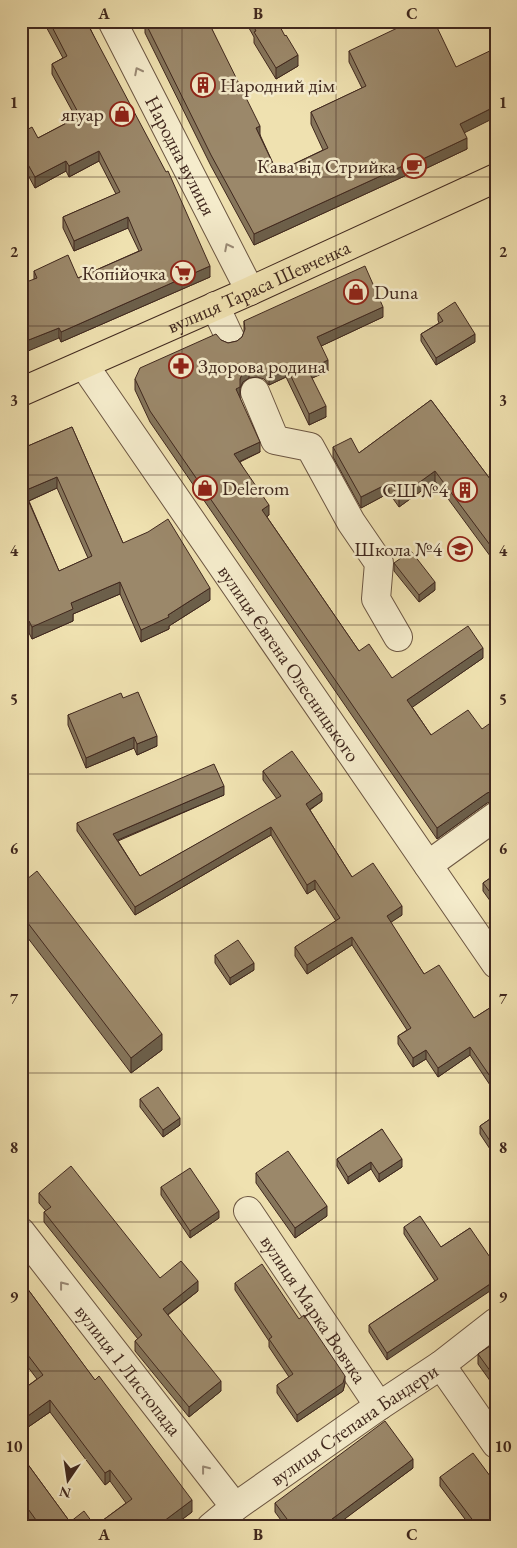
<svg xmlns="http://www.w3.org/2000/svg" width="517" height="1548" viewBox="0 0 517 1548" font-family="'EB Garamond',serif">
  <rect width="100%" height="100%" fill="#efe1b0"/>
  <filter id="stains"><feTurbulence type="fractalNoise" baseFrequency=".004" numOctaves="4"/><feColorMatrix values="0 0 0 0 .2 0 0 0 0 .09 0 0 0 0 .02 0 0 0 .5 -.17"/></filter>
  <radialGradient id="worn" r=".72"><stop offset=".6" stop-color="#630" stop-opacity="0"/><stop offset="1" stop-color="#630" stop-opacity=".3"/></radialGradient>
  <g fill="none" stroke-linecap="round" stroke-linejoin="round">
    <defs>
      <g id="minor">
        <path id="s1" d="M 112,21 L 250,291"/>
        <path d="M 215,306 L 230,338"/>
        <path id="s2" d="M 84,365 L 496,964"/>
        <path d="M 255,392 L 275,440 L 310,447 L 351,522 L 379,563 L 376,599 L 398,637"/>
        <path d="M 428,865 L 496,816"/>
        <path id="s3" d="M 248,1211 L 379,1406"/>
        <path id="s4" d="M 21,1232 L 235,1507"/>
        <path d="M 441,1365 L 496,1444"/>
        <path id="s5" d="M 211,1527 L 235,1507 L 379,1406 L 441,1365 L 496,1322"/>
      </g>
      <g id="major">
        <path id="s6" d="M 21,392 L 250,291 L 496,178"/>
      </g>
    </defs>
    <!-- minor casing -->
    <use href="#minor" stroke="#6c5642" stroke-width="30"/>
    <!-- major casing -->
    <use href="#major" stroke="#40281e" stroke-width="30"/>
    <!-- minor -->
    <use href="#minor" stroke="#f5eccc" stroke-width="28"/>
    <!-- major -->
    <use href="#major" stroke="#efe1b0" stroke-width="28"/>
  </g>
  <!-- wall -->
  <path fill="#85755b" stroke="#40281e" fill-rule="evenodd" d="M 43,21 L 88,21 L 89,26 L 210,277 L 61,342 L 34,279 L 34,271 L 78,278 L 139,251 L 128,228 L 74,251 L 63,228 L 63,217 L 116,194 L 99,161 L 69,177 L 66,171 L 35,188 L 21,162 L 21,133 L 38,138 L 76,118 L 52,74 L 52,64 L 63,58 Z
    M 141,21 L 208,21 L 277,172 L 323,150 L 311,124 L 311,112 L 362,88 L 349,62 L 349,51 L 464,132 L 467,149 L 410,176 L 409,174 L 254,245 L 211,166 L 145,33 L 145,29 Z
    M 245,21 L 277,21 L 298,66 L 276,79 L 254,43 L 254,37 Z
    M 438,313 L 475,342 L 436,365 L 421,341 L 421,334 L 439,323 L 438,320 Z
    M 383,317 L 321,346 L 328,371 L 312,378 L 326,417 L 309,425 L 286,377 L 269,385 L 264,379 L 257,377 L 249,378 L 243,382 L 240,388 L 240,398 L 260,452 L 240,462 L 269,515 L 267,517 L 359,651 L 392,678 L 483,658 L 412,707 L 431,735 L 487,803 L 437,839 L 150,422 L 135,390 L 135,379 L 221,340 L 228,343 L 237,341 L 242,337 L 244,332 L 244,321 Z
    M 431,400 L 496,487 L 496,564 L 435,481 L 399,507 L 389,493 L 361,508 L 333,457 L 333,447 L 359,453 Z
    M 72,427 L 123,543 L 210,600 L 169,626 L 169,629 L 141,642 L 120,594 L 73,614 L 73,621 L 32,639 L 29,633 L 21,636 L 21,449 ZM 57,488 L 88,558 L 59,571 L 29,501 Z
    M 394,563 L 435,590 L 419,602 L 394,571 Z
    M 123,698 L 157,746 L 137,755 L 134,748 L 86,768 L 68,725 L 68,715 Z
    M 263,771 L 322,801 L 310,810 L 352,877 L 402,915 L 390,922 L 424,974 L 474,1018 L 496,1004 L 496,1094 L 470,1055 L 438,1077 L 426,1059 L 413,1067 L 398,1044 L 398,1036 L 407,1030 L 352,945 L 307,974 L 295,956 L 295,947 L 336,921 L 315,889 L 307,894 L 271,835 L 135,915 L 77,831 L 77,823 L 224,795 L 118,841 L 140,876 L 277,799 L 263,780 Z
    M 496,845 L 496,865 L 490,857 L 490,849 Z
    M 496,874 L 496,909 L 483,891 L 483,883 Z
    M 21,884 L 162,1050 L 131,1073 L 21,929 Z
    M 215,955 L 254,970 L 230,985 L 215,963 Z
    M 140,1099 L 180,1125 L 163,1137 L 140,1107 Z
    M 496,1115 L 496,1158 L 480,1134 L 480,1126 Z
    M 382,1129 L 402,1167 L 379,1182 L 371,1169 L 348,1184 L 337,1166 L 337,1159 Z
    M 256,1173 L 327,1216 L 295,1238 L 256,1183 Z
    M 161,1187 L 219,1218 L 190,1238 L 161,1195 Z
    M 39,1193 L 160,1278 L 198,1291 L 168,1315 L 221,1391 L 189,1417 L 135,1351 L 135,1341 L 138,1339 L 44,1222 L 44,1212 L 46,1211 L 39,1203 Z
    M 404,1227 L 441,1247 L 470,1228 L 387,1360 L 369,1332 L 369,1325 L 435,1281 L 404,1234 Z
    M 21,1280 L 192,1512 L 172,1527 L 33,1527 L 21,1511 L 21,1455 L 70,1522 L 95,1526 L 126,1503 L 110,1481 L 105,1485 L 50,1412 L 21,1432 L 21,1391 L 37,1379 L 21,1358 Z
    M 235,1283 L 345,1383 L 343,1391 L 297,1422 L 277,1393 L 277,1385 L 289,1377 L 269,1347 L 269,1341 L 235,1290 Z
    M 496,1342 L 496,1389 L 478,1364 L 478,1354 Z
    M 413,1468 L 336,1525 L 338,1527 L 286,1527 L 275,1512 L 275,1503 Z
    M 440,1477 L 496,1527 L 471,1527 L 440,1486 Z"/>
  <!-- shaded-wall -->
  <path fill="#6c5f4a" stroke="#40281e" d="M 298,55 L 298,66 L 276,79 L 276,68 Z
    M 496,106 L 496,117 L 460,135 L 460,124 Z
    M 260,126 L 260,137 L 256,128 Z
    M 467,138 L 467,149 L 410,176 L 410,165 Z
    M 99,151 L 99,161 L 69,177 L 69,166 Z
    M 66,161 L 66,171 L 35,188 L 35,177 Z
    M 409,163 L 409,174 L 254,245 L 254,234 Z
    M 128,217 L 128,228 L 74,251 L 74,241 Z
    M 210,266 L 210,277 L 61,342 L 61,332 Z
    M 383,307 L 383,317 L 317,348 L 317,337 Z
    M 59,328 L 59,338 L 21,354 L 21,343 Z
    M 475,334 L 475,342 L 436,365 L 436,358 Z
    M 328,360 L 328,371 L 308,380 L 308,370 Z
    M 286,366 L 286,377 L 269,385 L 269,374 Z
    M 249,367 L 249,378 L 243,382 L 240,388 L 240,398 L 236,400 L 236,389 L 240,379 L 243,372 Z
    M 326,406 L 326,417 L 309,425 L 309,414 Z
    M 260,442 L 260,452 L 234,464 L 234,454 Z
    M 435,471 L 435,481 L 399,507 L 399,497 Z
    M 57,477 L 57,488 L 24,503 L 24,491 Z
    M 389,483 L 389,493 L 361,508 L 361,497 Z
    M 269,505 L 269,515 L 262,520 L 262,510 Z
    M 120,582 L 120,594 L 73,614 L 73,621 L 32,639 L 32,627 L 71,603 Z
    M 435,582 L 435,590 L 419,602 L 419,595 Z
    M 210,588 L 210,600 L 169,626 L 169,629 L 141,642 L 141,630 L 168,615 Z
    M 29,621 L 29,633 L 21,636 L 21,625 Z
    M 483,648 L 483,658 L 407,711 L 407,700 Z
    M 157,736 L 157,746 L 137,755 L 137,744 Z
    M 134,737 L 134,748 L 86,768 L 86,758 Z
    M 224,786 L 224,795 L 113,842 L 113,834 Z
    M 496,790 L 496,801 L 487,803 L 437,839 L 437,828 L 487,793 Z
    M 322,793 L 322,801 L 306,812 L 306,804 Z
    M 271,827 L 271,835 L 135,915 L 135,907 Z
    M 315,880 L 315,889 L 307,894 L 307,885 Z
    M 402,906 L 402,915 L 387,925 L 387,916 Z
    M 352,937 L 352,945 L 307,974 L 307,965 Z
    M 254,963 L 254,970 L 230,985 L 230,978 Z
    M 162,1034 L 162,1050 L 131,1073 L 131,1058 Z
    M 470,1047 L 470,1055 L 438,1077 L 438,1068 Z
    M 426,1050 L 426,1059 L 413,1067 L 413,1058 Z
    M 180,1118 L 180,1125 L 163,1137 L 163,1130 Z
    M 402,1159 L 402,1167 L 379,1182 L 379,1174 Z
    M 371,1162 L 371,1169 L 348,1184 L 348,1177 Z
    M 327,1206 L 327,1216 L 295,1238 L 295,1228 Z
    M 219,1211 L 219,1218 L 190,1238 L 190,1231 Z
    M 496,1280 L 496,1287 L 387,1360 L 387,1353 Z
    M 198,1281 L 198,1291 L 163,1318 L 163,1309 Z
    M 345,1376 L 345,1383 L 343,1391 L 297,1422 L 297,1415 Z
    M 221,1381 L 221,1391 L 189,1417 L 189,1407 Z
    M 50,1400 L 50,1412 L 21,1432 L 21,1421 Z
    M 413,1459 L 413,1468 L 334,1527 L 332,1519 Z
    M 110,1470 L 110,1481 L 105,1485 L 105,1473 Z
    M 192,1500 L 192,1512 L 172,1527 L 156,1527 Z"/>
  <!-- building -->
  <path fill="#9b886a" stroke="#40281e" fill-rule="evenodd" d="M 49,21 L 88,21 L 89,22 L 87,23 L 166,172 L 168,171 L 210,266 L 61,332 L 59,328 L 21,343 L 21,284 L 37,278 L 34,271 L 68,255 L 78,278 L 142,250 L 128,217 L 74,241 L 63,217 L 120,192 L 99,151 L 69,166 L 66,161 L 35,177 L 21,152 L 21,133 L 32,127 L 38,138 L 80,116 L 52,64 L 67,56 Z
    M 147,21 L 208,21 L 260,126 L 256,128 L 277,172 L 328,148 L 311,112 L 366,86 L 349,51 L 412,21 L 434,21 L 456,67 L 496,48 L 496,106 L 460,124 L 467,138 L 410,165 L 409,163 L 254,234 L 211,155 L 145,22 Z
    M 251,21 L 277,21 L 285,36 L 286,35 L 298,55 L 276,68 L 254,32 L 256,31 Z
    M 365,266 L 383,307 L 317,337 L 328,360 L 308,370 L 326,406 L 309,414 L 286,366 L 269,374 L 264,369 L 257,366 L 249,367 L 243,372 L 240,379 L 240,387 L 236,389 L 260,442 L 234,454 L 269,505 L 262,510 L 359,651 L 369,644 L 392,678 L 468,626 L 483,648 L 407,700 L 431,735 L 468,710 L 482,729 L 496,719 L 496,790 L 487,793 L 437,828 L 150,411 L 135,379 L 140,368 L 216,334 L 221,340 L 228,343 L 237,341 L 242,337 L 245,329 L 244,321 Z
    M 455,302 L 475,334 L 436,358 L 421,334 L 443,321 L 438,313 Z
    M 431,400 L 496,487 L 496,553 L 435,471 L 399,497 L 389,483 L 361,497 L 333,447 L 351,438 L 359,453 Z
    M 72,427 L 123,543 L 148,532 L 168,519 L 210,588 L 168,615 L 169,617 L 141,630 L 120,582 L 71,603 L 73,609 L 32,627 L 29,621 L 21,625 L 21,449 ZM 57,477 L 92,556 L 59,571 L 24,491 Z
    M 411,551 L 435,582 L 419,595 L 394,563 Z
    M 138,692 L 157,736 L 137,744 L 134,737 L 86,758 L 68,715 L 121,693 L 123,698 Z
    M 292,751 L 322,793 L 306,804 L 352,877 L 373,863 L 402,906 L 387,916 L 424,974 L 439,965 L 474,1018 L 496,1004 L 496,1085 L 470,1047 L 438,1068 L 426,1050 L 413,1058 L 398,1036 L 411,1028 L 352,937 L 307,965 L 295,947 L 340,918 L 315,880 L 307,885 L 271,827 L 135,907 L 77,823 L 214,764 L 224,786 L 113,834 L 140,876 L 281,796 L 263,771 Z
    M 496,845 L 496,857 L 490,849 Z
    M 37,871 L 162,1034 L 131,1058 L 21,914 L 21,884 Z
    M 496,874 L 496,900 L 483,883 Z
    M 238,940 L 254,963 L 230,978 L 215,955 Z
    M 158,1087 L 180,1118 L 163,1130 L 140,1099 Z
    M 496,1115 L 496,1150 L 480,1126 Z
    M 382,1129 L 402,1159 L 379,1174 L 371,1162 L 348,1177 L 337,1159 Z
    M 288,1151 L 327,1206 L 295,1228 L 256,1173 Z
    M 71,1166 L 160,1278 L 181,1261 L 198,1281 L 163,1309 L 221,1381 L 189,1407 L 135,1341 L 142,1335 L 44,1212 L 51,1207 L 39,1193 Z
    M 190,1168 L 219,1211 L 190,1231 L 161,1187 Z
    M 420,1216 L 441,1247 L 470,1228 L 496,1266 L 496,1280 L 387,1353 L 369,1325 L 438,1279 L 404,1227 Z
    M 262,1264 L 299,1319 L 304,1315 L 345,1376 L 343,1383 L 297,1415 L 277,1385 L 293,1374 L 269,1339 L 272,1337 L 235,1283 Z
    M 21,1280 L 95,1380 L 99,1376 L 192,1500 L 156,1527 L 41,1527 L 21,1499 L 21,1455 L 70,1522 L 84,1511 L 95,1526 L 132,1499 L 110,1470 L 105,1473 L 50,1400 L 21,1421 L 21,1391 L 43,1375 L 21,1346 Z
    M 496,1342 L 496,1379 L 478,1354 Z
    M 385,1421 L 413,1459 L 332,1519 L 338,1527 L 293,1527 L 275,1503 Z
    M 473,1453 L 496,1484 L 496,1489 L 494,1491 L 496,1494 L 496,1527 L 478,1527 L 440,1477 Z"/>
  <!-- one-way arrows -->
  <defs><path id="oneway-chevron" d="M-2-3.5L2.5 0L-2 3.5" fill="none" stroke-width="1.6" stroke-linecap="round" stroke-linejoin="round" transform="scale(1.25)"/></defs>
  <g stroke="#9a8a75">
    <use href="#oneway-chevron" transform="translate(138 71) rotate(-117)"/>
    <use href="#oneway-chevron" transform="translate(228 247) rotate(-117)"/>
    <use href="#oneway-chevron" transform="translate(63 1285) rotate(-128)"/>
    <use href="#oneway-chevron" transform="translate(205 1469) rotate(-128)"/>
  </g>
  <!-- grid -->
  <path fill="none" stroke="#40281e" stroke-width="1" stroke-opacity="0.55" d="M 182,21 L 182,1527M 336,21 L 336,1527M 21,177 L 496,177M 21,326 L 496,326M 21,475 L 496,475M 21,625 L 496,625M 21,774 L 496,774M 21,923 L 496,923M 21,1073 L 496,1073M 21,1222 L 496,1222M 21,1371 L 496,1371"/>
  <!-- icons -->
  <defs>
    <symbol id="building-ring" viewBox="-11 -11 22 22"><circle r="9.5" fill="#f5eccc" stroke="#8f2418" stroke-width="1.5"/><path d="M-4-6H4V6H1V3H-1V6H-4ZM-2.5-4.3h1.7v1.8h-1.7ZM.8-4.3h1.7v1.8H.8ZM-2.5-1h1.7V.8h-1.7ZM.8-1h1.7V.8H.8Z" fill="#8f2418"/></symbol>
    <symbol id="shop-ring" viewBox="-11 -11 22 22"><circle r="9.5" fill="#f5eccc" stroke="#8f2418" stroke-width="1.5"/><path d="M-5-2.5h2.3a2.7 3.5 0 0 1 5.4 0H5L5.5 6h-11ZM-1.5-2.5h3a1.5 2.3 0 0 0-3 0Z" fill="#8f2418"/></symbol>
    <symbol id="cafe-ring" viewBox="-11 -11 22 22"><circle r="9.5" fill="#f5eccc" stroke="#8f2418" stroke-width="1.5"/><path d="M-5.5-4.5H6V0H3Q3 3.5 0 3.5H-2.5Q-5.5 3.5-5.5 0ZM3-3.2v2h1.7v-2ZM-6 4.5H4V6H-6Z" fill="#8f2418"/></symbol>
    <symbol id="supermarket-ring" viewBox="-11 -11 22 22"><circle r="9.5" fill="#f5eccc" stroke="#8f2418" stroke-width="1.5"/><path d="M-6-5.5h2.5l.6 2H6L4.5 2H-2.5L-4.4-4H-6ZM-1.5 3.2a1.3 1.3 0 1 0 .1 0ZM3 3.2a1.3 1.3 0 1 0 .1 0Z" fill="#8f2418"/></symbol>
    <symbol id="pharmacy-ring" viewBox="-11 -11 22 22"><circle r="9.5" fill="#f5eccc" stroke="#8f2418" stroke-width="1.5"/><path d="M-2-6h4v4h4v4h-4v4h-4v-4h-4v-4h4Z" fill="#8f2418"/></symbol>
    <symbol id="school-ring" viewBox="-11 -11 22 22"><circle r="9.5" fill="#f5eccc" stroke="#8f2418" stroke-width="1.5"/><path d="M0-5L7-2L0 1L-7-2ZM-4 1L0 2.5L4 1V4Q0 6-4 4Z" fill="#8f2418"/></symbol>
  </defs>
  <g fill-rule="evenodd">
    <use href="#building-ring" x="189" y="71" width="28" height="28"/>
    <use href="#shop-ring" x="108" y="100" width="28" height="28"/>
    <use href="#cafe-ring" x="400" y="152" width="28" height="28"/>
    <use href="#supermarket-ring" x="169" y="259" width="28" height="28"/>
    <use href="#shop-ring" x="342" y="278" width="28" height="28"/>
    <use href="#pharmacy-ring" x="167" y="352" width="28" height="28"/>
    <use href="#shop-ring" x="191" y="474" width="28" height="28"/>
    <use href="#building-ring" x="451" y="476" width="28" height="28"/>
    <use href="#school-ring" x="446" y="535" width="28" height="28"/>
  </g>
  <g text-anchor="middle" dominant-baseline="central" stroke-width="5" stroke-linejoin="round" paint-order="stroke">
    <!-- poi labels -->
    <g font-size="20" fill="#40281e" stroke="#f5eccc" text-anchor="end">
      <text x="220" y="85" text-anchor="start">Народний дім</text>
      <text x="104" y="114">ягуар</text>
      <text x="396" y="166">Кава від Стрийка</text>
      <text x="166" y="273">Копійочка</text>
      <text x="374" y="292" text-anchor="start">Duna</text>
      <text x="198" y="366" text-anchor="start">Здорова родина</text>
      <text x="222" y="488" text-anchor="start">Delerom</text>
      <text x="448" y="490">СШ №4</text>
      <text x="442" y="549">Школа №4</text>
    </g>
    <!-- street labels -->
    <g font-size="20" fill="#40281e" stroke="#f5eccc">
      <text stroke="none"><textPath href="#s1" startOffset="151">Народна вулиця</textPath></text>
      <text stroke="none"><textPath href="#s6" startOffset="260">вулиця Тараса Шевченка</textPath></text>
      <text stroke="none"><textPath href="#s2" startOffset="362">вулиця Євгена Олесницького</textPath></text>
      <text stroke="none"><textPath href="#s3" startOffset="118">вулиця Марка Вовчка</textPath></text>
      <text stroke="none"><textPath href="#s4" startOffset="175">вулиця 1 Листопада</textPath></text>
      <text stroke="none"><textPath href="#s5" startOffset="176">вулиця Степана Бандери</textPath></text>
    </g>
  </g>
  <!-- margin -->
  <rect width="517" height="1548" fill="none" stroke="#efe1b0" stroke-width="55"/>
  <!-- north arrow -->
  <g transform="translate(68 1480) rotate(193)" stroke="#f5eccc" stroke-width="4" paint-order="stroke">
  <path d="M0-4L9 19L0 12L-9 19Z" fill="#40281e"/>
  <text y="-8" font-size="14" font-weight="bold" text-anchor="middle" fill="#40281e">N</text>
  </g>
  <rect x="28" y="28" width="462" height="1492" fill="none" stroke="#40281e" stroke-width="2"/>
  <g font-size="16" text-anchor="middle" font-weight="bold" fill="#40281e">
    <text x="104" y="19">A</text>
    <text x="258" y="19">B</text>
    <text x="412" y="19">C</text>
    <text x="14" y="108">1</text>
    <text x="503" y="108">1</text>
    <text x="14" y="257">2</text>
    <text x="503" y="257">2</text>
    <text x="14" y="406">3</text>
    <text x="503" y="406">3</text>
    <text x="14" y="556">4</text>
    <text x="503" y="556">4</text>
    <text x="14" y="705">5</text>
    <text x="503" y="705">5</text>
    <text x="14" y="854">6</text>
    <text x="503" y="854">6</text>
    <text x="14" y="1004">7</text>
    <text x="503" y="1004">7</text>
    <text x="14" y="1153">8</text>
    <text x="503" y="1153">8</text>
    <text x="14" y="1302">9</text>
    <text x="503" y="1302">9</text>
    <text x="14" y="1452">10</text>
    <text x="503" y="1452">10</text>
    <text x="104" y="1540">A</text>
    <text x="258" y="1540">B</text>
    <text x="412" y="1540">C</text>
  </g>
  <rect width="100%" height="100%" filter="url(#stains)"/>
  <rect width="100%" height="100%" fill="url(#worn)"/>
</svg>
